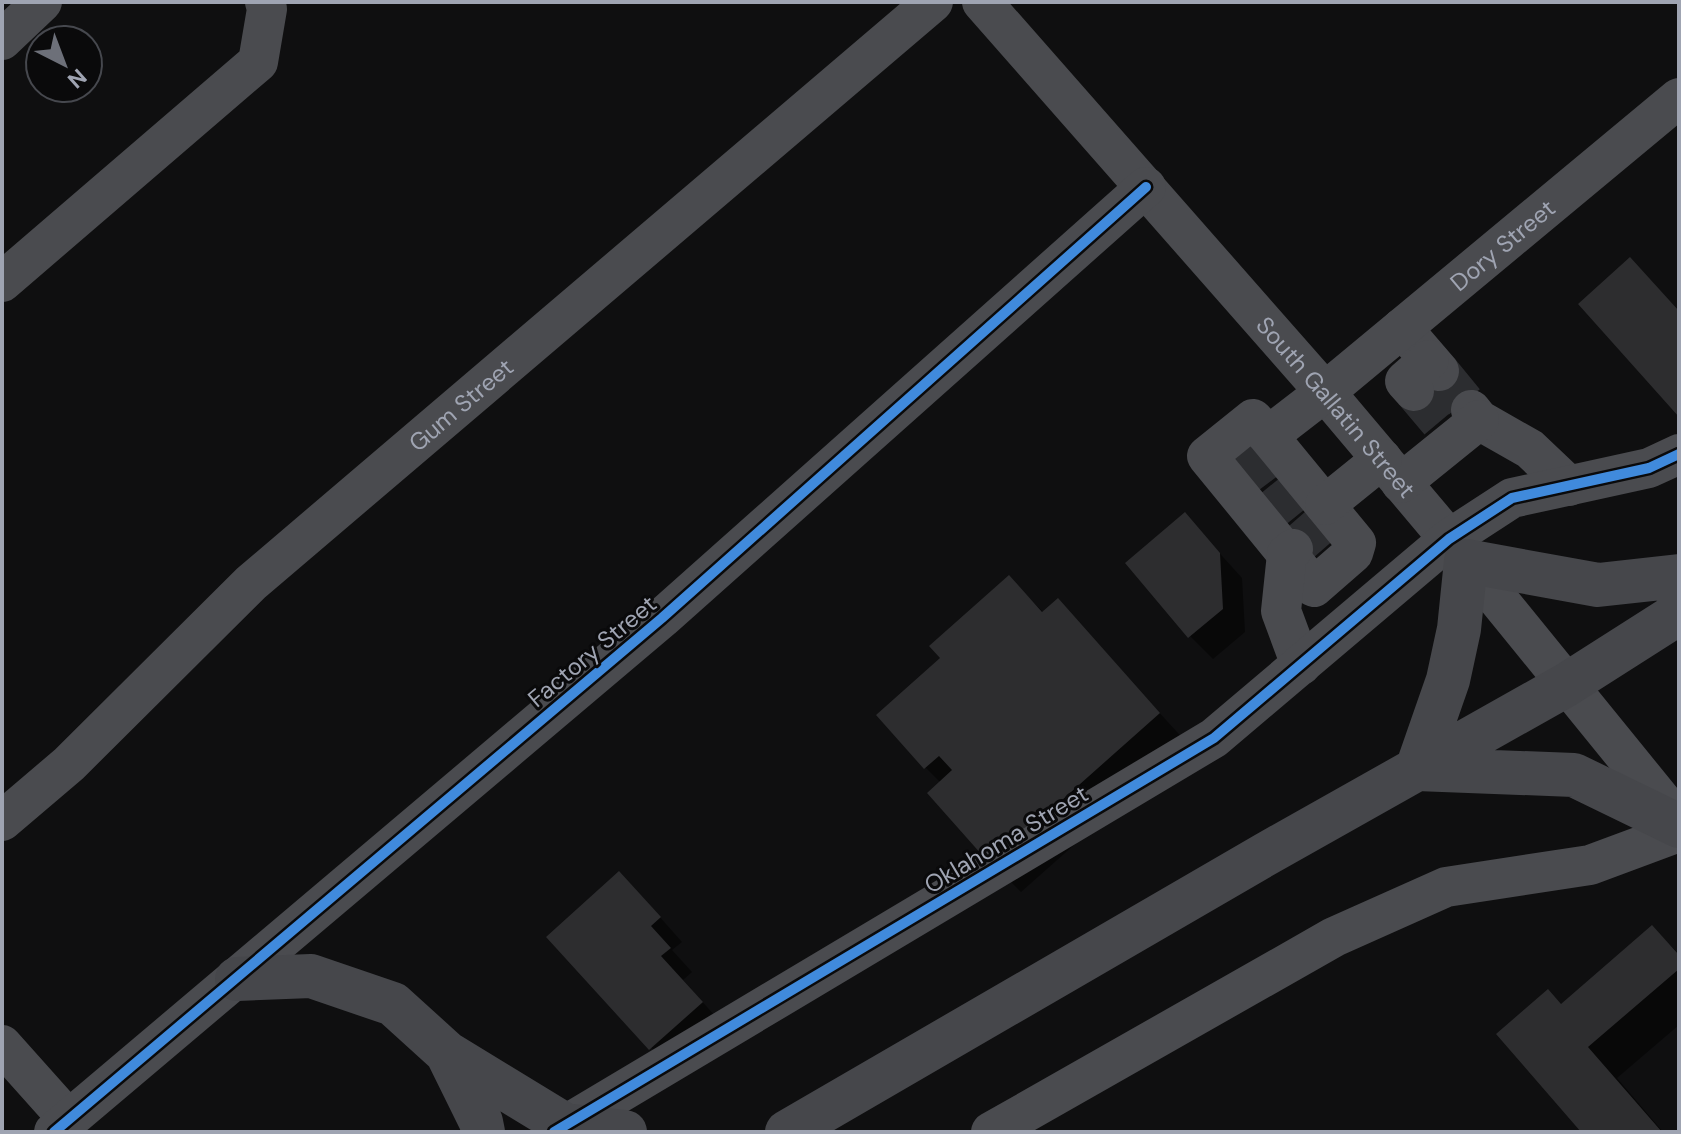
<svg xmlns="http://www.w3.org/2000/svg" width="1681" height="1134" viewBox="0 0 1681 1134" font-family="'DM Sans',sans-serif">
  <rect width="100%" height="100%" fill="#0f0f10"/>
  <!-- shadow -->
  <path fill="#0007" d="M 1185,515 L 1242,578 L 1245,632 L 1213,659 L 1190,636 Z
    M 1009,578 L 1044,613 L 1057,601 L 1188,744 L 1021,892 L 991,862 L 941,783 L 925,767 L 943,659 Z
    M 642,897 L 682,942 L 672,950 L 692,972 L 683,980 L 724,1026 L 674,1072 L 549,937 Z
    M 1652,927 L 1679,954 L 1679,1025 L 1617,1078 L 1663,1132 L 1583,1132 L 1562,1006 Z"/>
  <!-- building -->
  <path fill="#2d2d2f" d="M 1630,257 L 1679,311 L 1679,417 L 1578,304 Z
    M 1185,512 L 1220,553 L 1223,609 L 1188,638 L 1125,563 Z
    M 1009,575 L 1042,612 L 1058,598 L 1160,713 L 990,864 L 927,793 L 952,770 L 939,756 L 924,769 L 876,715 L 940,658 L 929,646 Z
    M 619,871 L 661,917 L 651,926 L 671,948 L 661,956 L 703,1002 L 649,1050 L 546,937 Z
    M 1652,925 L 1679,955 L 1679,969 L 1588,1047 L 1662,1132 L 1581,1132 L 1496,1034 L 1548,989 L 1561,1004 Z"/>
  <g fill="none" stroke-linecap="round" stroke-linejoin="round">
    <!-- minor-tunnel -->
    <path stroke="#2c2d30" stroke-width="40" stroke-dasharray="40 20" stroke-linecap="butt" d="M 1439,371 L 1471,410
      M 1414,391 L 1446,429
      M 1239,480 L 1271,456
      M 1266,515 L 1298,489
      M 1293,549 L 1325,521"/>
    <!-- minor -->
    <g stroke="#4a4b4f" stroke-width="40">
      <path id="s1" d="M 982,2 L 1325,392 L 1449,539 L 1679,822"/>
      <path d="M 2,40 L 42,2"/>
      <path d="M 2,282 L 258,62 L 267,9 L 265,2"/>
      <path d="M 1402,328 L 1439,371"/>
      <path d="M 1414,391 L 1405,381 L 1429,360"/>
      <path d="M 1471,410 L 1479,420 L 1530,449 L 1569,486"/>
      <path id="s2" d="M 1268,436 L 1253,419 L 1207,456 L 1314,587 L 1353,553 L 1356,543 L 1268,436 L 1325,392 L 1679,98"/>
      <path d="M 1401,483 L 1479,420"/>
      <path d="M 1325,505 L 1382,459"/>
      <path d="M 1293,549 L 1287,554 L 1281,611 L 1301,665"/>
      <path id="s3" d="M 2,821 L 69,764 L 251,583 L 933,2"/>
      <path d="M 2,1045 L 69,1120"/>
      <path d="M 54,1132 L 662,618 L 1146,187"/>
      <path d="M 554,1132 L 1214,738 L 1449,539 L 1512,498 L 1649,468 L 1679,454"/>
      <path d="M 991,1132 L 1334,937 L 1446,887 L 1590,865 L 1679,832"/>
    </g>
    <!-- major -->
    <path stroke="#46474b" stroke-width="44" d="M 1679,576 L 1598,585 L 1466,561 L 1459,629 L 1448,680 L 1417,769 L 1574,775 L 1679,826
      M 237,979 L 311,976 L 393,1004 L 447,1053 L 565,1125 L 625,1132
      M 447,1053 L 481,1122 L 483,1132
      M 787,1132 L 1266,854 L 1566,685 L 1679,613"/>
    <defs>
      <path id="cycleway" d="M 54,1132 L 662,618 L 1146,187
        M 554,1132 L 1214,738 L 1449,539 L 1512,498 L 1649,468 L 1679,454"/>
    </defs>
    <!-- cycleway casing -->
    <use href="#cycleway" stroke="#0a0a0b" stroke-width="15"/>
    <!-- cycleway -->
    <use href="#cycleway" stroke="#408adc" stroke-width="10"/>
  </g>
  <g text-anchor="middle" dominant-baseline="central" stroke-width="6" stroke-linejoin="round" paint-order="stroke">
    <!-- street labels -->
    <g font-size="24" fill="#9fa4b2" stroke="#0a0a0b">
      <text stroke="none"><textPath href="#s2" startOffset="754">Dory Street</textPath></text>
      <text stroke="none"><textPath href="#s3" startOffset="620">Gum Street</textPath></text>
      <text stroke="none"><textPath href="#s1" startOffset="538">South Gallatin Street</textPath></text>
      <text transform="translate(592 651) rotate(-40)">Factory Street</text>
      <text transform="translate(1006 839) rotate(-31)">Oklahoma Street</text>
    </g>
  </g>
  <!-- border -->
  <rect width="1681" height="1134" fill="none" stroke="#9fa4b2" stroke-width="8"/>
  <!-- north arrow -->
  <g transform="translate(64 64) rotate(138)"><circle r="38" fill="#0a0a0b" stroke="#46484e" stroke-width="2"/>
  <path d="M0-6L14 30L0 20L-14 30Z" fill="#6d7079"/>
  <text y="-12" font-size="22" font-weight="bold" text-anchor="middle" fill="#9fa4b2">N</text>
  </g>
</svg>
